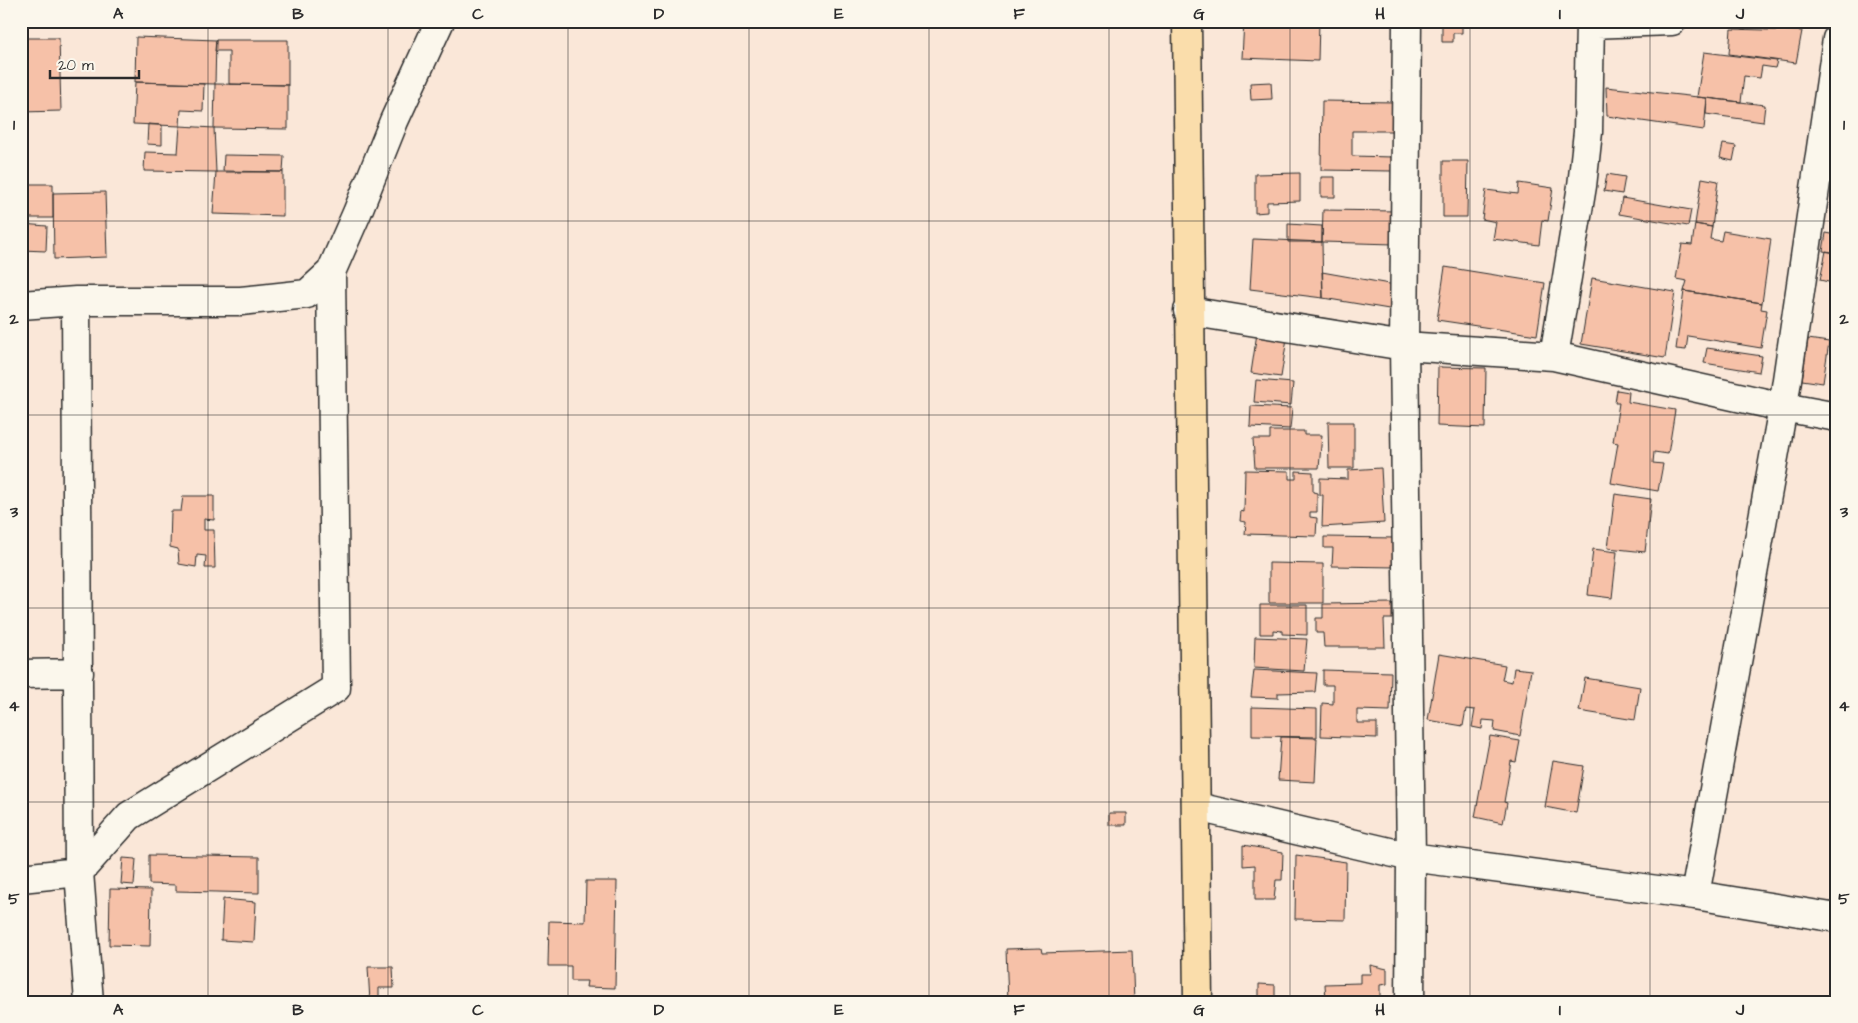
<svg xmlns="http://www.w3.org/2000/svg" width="1858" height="1023" viewBox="0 0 1858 1023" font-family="'Architects Daughter',sans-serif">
  <rect width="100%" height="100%" fill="#fae7d8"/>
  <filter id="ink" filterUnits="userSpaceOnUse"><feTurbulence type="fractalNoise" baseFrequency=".02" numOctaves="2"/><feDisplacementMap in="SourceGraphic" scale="10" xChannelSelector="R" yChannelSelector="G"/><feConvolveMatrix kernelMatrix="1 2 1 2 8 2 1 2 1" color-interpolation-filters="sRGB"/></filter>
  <g filter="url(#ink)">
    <!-- building -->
    <path fill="#f6c1a8" stroke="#2b2b2b" d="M 1244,21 L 1319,21 L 1318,61 L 1242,58 Z
      M 1442,21 L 1462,21 L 1462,33 L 1453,33 L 1453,42 L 1442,42 Z
      M 1731,29 L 1802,31 L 1796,63 L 1729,54 Z
      M 136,37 L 216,40 L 215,84 L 135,82 Z
      M 21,38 L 59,38 L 61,111 L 21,112 Z
      M 216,40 L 288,40 L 288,85 L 229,84 L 229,51 L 215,51 Z
      M 1704,52 L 1777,61 L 1775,68 L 1762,66 L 1760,78 L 1744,76 L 1741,102 L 1697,97 Z
      M 135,82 L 204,84 L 203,111 L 181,110 L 180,126 L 133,124 Z
      M 1271,82 L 1272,99 L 1251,100 L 1250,83 Z
      M 215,84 L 288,85 L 288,129 L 214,128 Z
      M 1606,87 L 1707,98 L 1704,130 L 1607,116 Z
      M 1707,98 L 1765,105 L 1763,122 L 1706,114 Z
      M 1322,101 L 1396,102 L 1395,131 L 1352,131 L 1352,156 L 1393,157 L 1392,171 L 1321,170 Z
      M 148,124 L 162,125 L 162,145 L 147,144 Z
      M 180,126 L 214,128 L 216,172 L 144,171 L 145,152 L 178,153 Z
      M 1723,144 L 1736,146 L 1733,161 L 1720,158 Z
      M 224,155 L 284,156 L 283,172 L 223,171 Z
      M 1443,161 L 1468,161 L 1467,217 L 1443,217 Z
      M 216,172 L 283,172 L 283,216 L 213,214 Z
      M 1300,173 L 1300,201 L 1267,202 L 1267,212 L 1255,213 L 1255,174 Z
      M 1607,174 L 1625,177 L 1622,194 L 1604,191 Z
      M 1321,177 L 1335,177 L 1335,197 L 1321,197 Z
      M 1702,178 L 1718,181 L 1712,227 L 1695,224 Z
      M 1519,183 L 1553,188 L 1548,221 L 1542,220 L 1539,245 L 1493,239 L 1496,222 L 1482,219 L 1486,190 L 1518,194 Z
      M 21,184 L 53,184 L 53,218 L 21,218 Z
      M 105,192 L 107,257 L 54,259 L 53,193 Z
      M 1622,198 L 1691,210 L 1688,226 L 1619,214 Z
      M 1323,210 L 1395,211 L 1394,244 L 1322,242 Z
      M 21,224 L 47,226 L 46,251 L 21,250 Z
      M 1288,224 L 1322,226 L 1322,242 L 1288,242 Z
      M 1695,224 L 1712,227 L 1710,239 L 1721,241 L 1723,231 L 1771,239 L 1762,303 L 1684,291 L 1687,281 L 1676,279 L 1682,244 L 1692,245 Z
      M 1826,233 L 1837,235 L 1837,253 L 1823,251 Z
      M 1253,239 L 1322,242 L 1323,298 L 1250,289 Z
      M 1826,251 L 1837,253 L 1837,284 L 1820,280 Z
      M 1445,267 L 1545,283 L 1537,335 L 1437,320 Z
      M 1322,272 L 1395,285 L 1395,310 L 1323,298 Z
      M 1592,278 L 1675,292 L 1665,358 L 1581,344 Z
      M 1684,291 L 1762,303 L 1761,309 L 1767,310 L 1761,348 L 1688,336 L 1686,350 L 1676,349 Z
      M 1257,333 L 1287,338 L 1281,377 L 1251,373 Z
      M 1808,339 L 1829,342 L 1823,383 L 1802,380 Z
      M 1707,348 L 1762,356 L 1759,372 L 1704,363 Z
      M 1438,367 L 1486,368 L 1485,428 L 1437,426 Z
      M 1256,380 L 1293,383 L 1291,405 L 1254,402 Z
      M 1617,390 L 1629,392 L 1628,402 L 1675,410 L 1668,454 L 1654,452 L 1653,463 L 1663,464 L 1658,491 L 1611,483 L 1618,443 L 1613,442 L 1619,403 L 1615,403 Z
      M 1251,406 L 1292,408 L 1290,429 L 1250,427 Z
      M 1328,422 L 1354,422 L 1354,468 L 1329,468 Z
      M 1270,431 L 1304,431 L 1304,435 L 1322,435 L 1319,468 L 1255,468 L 1253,439 L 1270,439 Z
      M 1381,468 L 1384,523 L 1322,527 L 1323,495 L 1320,495 L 1320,478 L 1348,479 L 1348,470 Z
      M 1245,470 L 1289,471 L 1289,479 L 1296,479 L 1296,471 L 1313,472 L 1313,492 L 1317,493 L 1317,512 L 1310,512 L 1310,517 L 1317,518 L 1316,536 L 1245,534 L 1246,522 L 1240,521 L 1241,511 L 1244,512 Z
      M 1615,494 L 1651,499 L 1645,552 L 1608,548 Z
      M 183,496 L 214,496 L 214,520 L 204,519 L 204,530 L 214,530 L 215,568 L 205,568 L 206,556 L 197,555 L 196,567 L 179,564 L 178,549 L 170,547 L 171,511 L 181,511 Z
      M 1324,537 L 1396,538 L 1396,567 L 1332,566 L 1333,548 L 1324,548 Z
      M 1593,549 L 1617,552 L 1612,598 L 1588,595 Z
      M 1269,563 L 1323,564 L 1323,603 L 1269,603 Z
      M 1392,603 L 1392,619 L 1384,619 L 1385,647 L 1324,647 L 1323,633 L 1316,633 L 1316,618 L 1323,618 L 1323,604 Z
      M 1260,605 L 1307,605 L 1307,635 L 1282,634 L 1282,631 L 1273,630 L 1273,634 L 1260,634 Z
      M 1255,637 L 1307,639 L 1304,671 L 1254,668 Z
      M 1439,654 L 1505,665 L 1502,680 L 1512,682 L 1514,668 L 1531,670 L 1520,736 L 1494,731 L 1495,721 L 1483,720 L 1482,729 L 1472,727 L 1475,710 L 1466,709 L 1463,726 L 1428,720 Z
      M 1254,670 L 1317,673 L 1315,692 L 1278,693 L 1278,698 L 1251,697 Z
      M 1323,670 L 1391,672 L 1390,711 L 1357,710 L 1357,723 L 1377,723 L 1377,738 L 1321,736 L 1322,703 L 1333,704 L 1333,685 L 1323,685 Z
      M 1585,678 L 1640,687 L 1635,720 L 1579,711 Z
      M 1252,707 L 1317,709 L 1317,737 L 1252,736 Z
      M 1490,736 L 1520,741 L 1516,762 L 1511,761 L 1504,802 L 1507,803 L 1503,823 L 1475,817 Z
      M 1281,737 L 1317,738 L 1315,782 L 1278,780 Z
      M 1553,761 L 1584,766 L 1576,813 L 1545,807 Z
      M 1109,813 L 1126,813 L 1126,825 L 1109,825 Z
      M 1243,845 L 1283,852 L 1282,880 L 1276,880 L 1274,900 L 1255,900 L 1255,865 L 1243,866 Z
      M 149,855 L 259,857 L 259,893 L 176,891 L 176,885 L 149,884 Z
      M 1296,855 L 1346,862 L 1345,920 L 1295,919 Z
      M 123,858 L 136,859 L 134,885 L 121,884 Z
      M 586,881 L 617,881 L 615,988 L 586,987 L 587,981 L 571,981 L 571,966 L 548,966 L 549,921 L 585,922 Z
      M 110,889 L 151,890 L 150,946 L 109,945 Z
      M 223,899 L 256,902 L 254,942 L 221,940 Z
      M 1041,948 L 1042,953 L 1132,950 L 1134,1002 L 1008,1002 L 1006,949 Z
      M 1370,965 L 1387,969 L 1387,984 L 1380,985 L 1380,1002 L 1326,1002 L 1325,984 L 1360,983 L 1360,974 L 1371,974 Z
      M 368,967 L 393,967 L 394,988 L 379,988 L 379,1002 L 370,1002 Z
      M 1259,984 L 1275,985 L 1275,1002 L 1259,1001 Z"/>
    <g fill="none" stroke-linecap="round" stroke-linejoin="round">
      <defs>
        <path id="minor" d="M 1407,21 L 1404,346 L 1411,857 L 1410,1002
          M 1590,24 L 1672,21
          M 76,301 L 79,872 L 89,1002
          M 21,305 L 76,301 L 241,301 L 307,294 L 331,272 L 357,213 L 394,121 L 440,21
          M 1188,311 L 1404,346 L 1554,356 L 1783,407 L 1837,417
          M 1554,356 L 1582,186 L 1588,132 L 1590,21
          M 21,674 L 79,673
          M 1197,807 L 1411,857 L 1695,895 L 1837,918
          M 21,878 L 79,872 L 129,816 L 336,688 L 331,272
          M 1695,895 L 1783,407 L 1837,39"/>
        <path id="major" d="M 1187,21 C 1188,348 1196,675 1198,1002"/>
      </defs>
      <!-- minor casing -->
      <use href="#minor" stroke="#2b2b2b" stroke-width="31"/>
      <!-- major casing -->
      <use href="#major" stroke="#2b2b2b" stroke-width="31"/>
      <!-- minor -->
      <use href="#minor" stroke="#fbf7ec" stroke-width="28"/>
      <!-- major -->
      <use href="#major" stroke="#faddab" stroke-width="28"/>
    </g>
  </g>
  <!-- grid -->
  <path fill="none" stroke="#2b2b2b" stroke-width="1" stroke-opacity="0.55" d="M 208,21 L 208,1002M 388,21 L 388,1002M 568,21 L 568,1002M 749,21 L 749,1002M 929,21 L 929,1002M 1109,21 L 1109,1002M 1290,21 L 1290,1002M 1470,21 L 1470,1002M 1650,21 L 1650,1002M 21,221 L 1837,221M 21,415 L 1837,415M 21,608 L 1837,608M 21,802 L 1837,802"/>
  <!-- margin -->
  <rect width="1858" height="1023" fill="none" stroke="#fbf7ec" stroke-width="55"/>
  <!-- scale -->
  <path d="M50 70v8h89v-8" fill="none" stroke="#2b2b2b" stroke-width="2.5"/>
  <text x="58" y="70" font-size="15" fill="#2b2b2b" stroke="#fbf7ec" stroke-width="4" paint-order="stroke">20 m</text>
  <rect x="28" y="28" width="1802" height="968" fill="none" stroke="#2b2b2b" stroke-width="2"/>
  <g font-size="16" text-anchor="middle" font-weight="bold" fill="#2b2b2b">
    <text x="118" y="19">A</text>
    <text x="298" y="19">B</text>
    <text x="478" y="19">C</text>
    <text x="659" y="19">D</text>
    <text x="839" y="19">E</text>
    <text x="1019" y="19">F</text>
    <text x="1199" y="19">G</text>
    <text x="1380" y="19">H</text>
    <text x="1560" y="19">I</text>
    <text x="1740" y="19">J</text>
    <text x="14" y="130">1</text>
    <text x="1844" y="130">1</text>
    <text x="14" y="324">2</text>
    <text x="1844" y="324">2</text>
    <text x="14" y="517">3</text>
    <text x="1844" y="517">3</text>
    <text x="14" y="711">4</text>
    <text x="1844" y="711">4</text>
    <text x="14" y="904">5</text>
    <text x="1844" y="904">5</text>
    <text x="118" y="1015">A</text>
    <text x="298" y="1015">B</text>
    <text x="478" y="1015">C</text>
    <text x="659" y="1015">D</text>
    <text x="839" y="1015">E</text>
    <text x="1019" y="1015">F</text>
    <text x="1199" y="1015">G</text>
    <text x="1380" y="1015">H</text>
    <text x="1560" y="1015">I</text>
    <text x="1740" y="1015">J</text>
  </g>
</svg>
